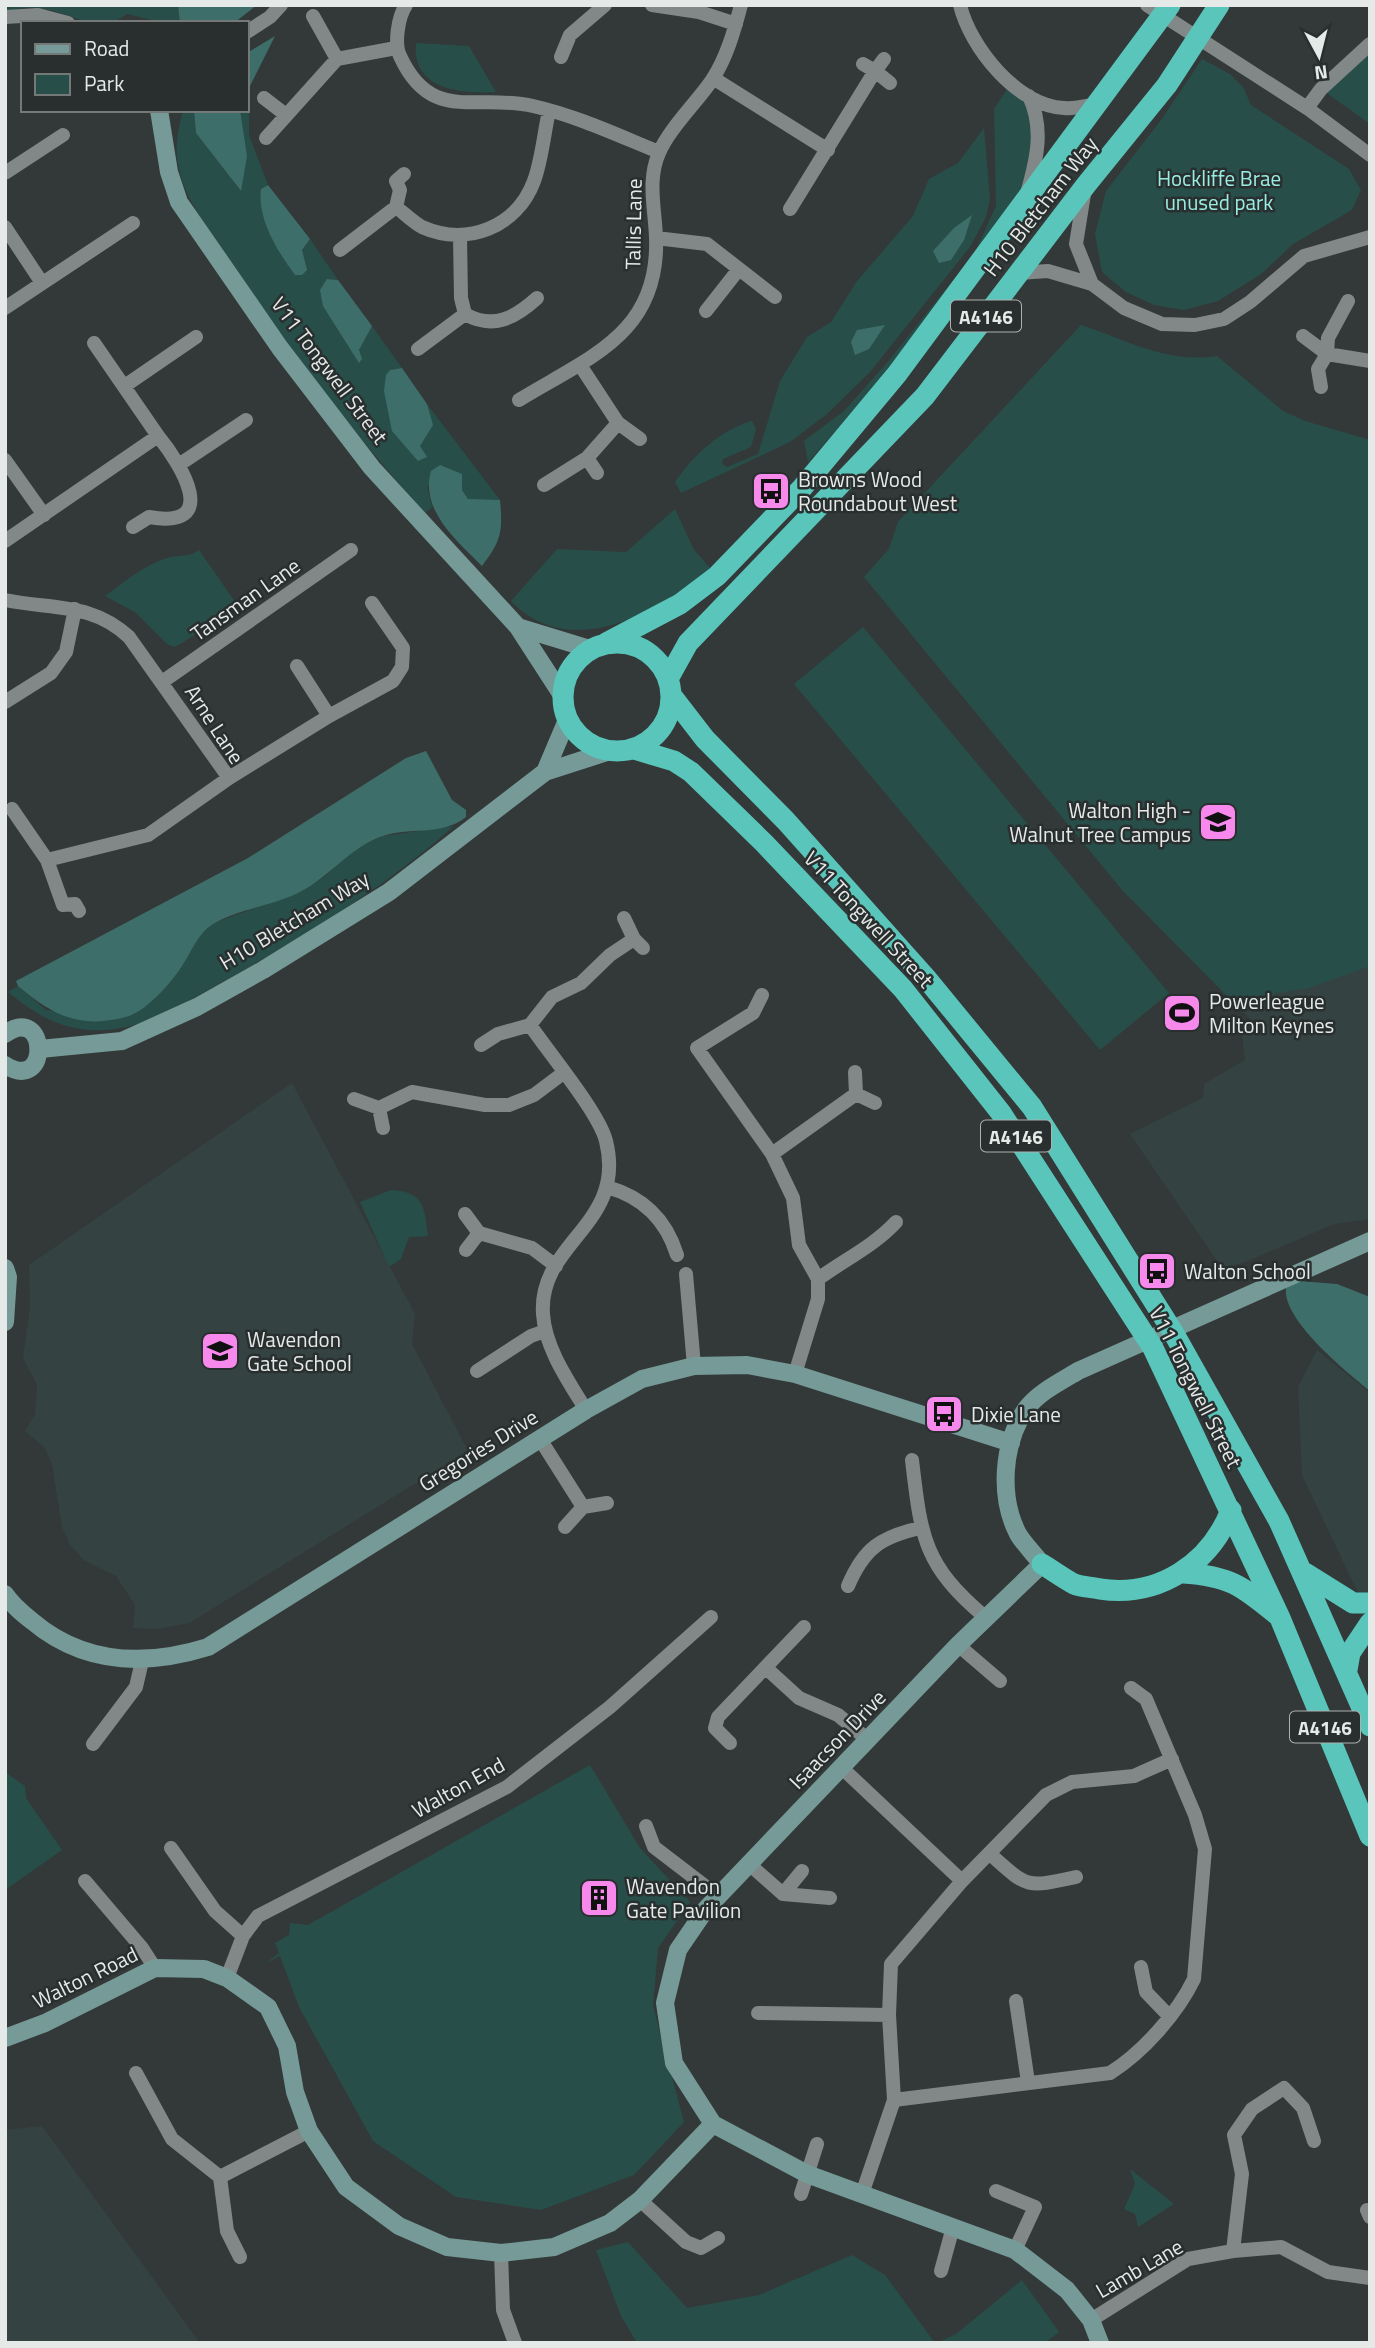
<svg xmlns="http://www.w3.org/2000/svg" width="1375" height="2348" viewBox="0 0 1375 2348" font-family="'Titillium Web',sans-serif">
  <rect width="100%" height="100%" fill="#333938"/>
  <!-- built -->
  <path fill="#344341" d="M 1081,325 L 1161,355 L 1194,360 L 1217,356 L 1283,411 L 1305,421 L 1370,440 L 1370,1219 L 1334,1224 L 1243,1263 L 1222,1268 L 1130,1134 L 1203,1098 L 1204,1084 L 1245,1060 L 1242,1035 L 1253,1022 L 1123,891 L 864,577 L 889,549 L 898,522 Z
    M 292,1083 L 415,1314 L 412,1344 L 468,1451 L 189,1623 L 157,1629 L 133,1628 L 135,1605 L 116,1576 L 85,1561 L 70,1545 L 62,1527 L 52,1464 L 44,1447 L 25,1431 L 35,1414 L 37,1385 L 23,1358 L 30,1308 L 29,1265 Z
    M 1317,1350 L 1370,1393 L 1370,1618 L 1302,1475 L 1298,1387 Z
    M 42,2126 L 200,2343 L 5,2343 L 5,2130 Z"/>
  <!-- green -->
  <path fill="#284e4a" d="M 5,5 L 178,5 L 180,23 L 164,23 L 127,14 C 97,36 76,14 44,9 C 31,6 18,9 5,11 Z
    M 416,43 L 469,46 L 496,92 C 461,94 411,90 416,43 Z
    M 1370,44 L 1370,124 L 1321,89 Z
    M 1202,59 L 1230,74 L 1243,87 L 1251,105 L 1349,169 L 1361,190 L 1352,210 L 1293,244 L 1261,274 L 1218,301 L 1184,310 L 1154,305 L 1126,292 L 1102,272 L 1095,234 L 1106,191 L 1161,120 Z
    M 1009,86 C 1036,107 1040,144 1030,177 C 1017,216 983,250 957,282 C 909,343 861,404 808,462 L 804,441 L 844,411 L 886,364 L 974,254 L 996,206 L 994,109 Z
    M 249,88 L 249,135 L 268,185 L 261,189 C 267,225 274,245 295,275 L 302,250 L 310,239 L 338,280 L 327,279 L 359,350 L 372,326 L 402,368 L 390,370 L 420,446 L 432,425 L 427,404 L 500,500 L 468,500 L 462,490 L 427,486 L 432,507 L 425,514 C 351,428 277,341 217,244 C 203,220 184,196 179,168 C 174,148 178,130 183,110 L 194,110 L 196,133 L 240,190 L 240,110 L 247,110 Z
    M 984,128 L 990,199 L 986,217 L 970,247 L 870,372 L 827,414 L 790,442 L 681,493 L 675,482 C 694,455 720,430 752,421 L 756,429 L 751,447 L 723,459 L 722,464 L 727,467 L 758,454 L 780,381 L 807,337 L 831,322 L 857,281 L 913,216 L 929,179 L 958,163 Z
    M 1081,325 C 1127,340 1168,364 1217,356 L 1283,411 L 1305,421 L 1370,440 L 1370,966 L 1309,988 L 1231,1000 L 1123,891 L 864,577 L 889,549 L 898,522 Z
    M 675,509 L 694,550 L 713,571 C 658,612 570,663 511,601 L 557,549 L 626,552 Z
    M 199,550 L 238,606 L 182,643 L 174,647 L 167,644 L 135,612 L 105,596 C 124,582 144,565 167,558 C 178,554 189,558 199,550 Z
    M 863,627 L 1169,993 L 1100,1050 L 794,684 Z
    M 454,826 C 366,904 261,961 159,1017 C 98,1040 58,1034 8,992 L 18,986 L 46,1010 L 132,1015 L 158,994 L 181,967 L 203,930 L 216,922 L 298,893 L 324,877 L 353,849 L 383,836 Z
    M 391,1190 C 425,1192 424,1207 428,1236 L 409,1237 L 401,1259 L 389,1267 L 360,1202 Z
    M 590,1765 L 640,1848 L 690,1902 L 658,1948 L 653,2006 L 684,2122 L 634,2175 L 541,2210 L 456,2197 L 373,2141 L 299,2007 L 280,1956 L 266,1963 L 279,1953 L 275,1943 L 289,1935 L 290,1923 L 308,1925 Z
    M 5,1772 L 25,1786 L 26,1798 L 62,1850 L 5,1890 Z
    M 1130,2169 L 1174,2204 L 1138,2227 L 1135,2214 L 1124,2209 L 1135,2184 Z
    M 628,2242 L 687,2308 L 759,2295 L 852,2255 L 885,2275 L 935,2343 L 637,2343 L 621,2316 L 596,2250 Z
    M 1022,2280 L 1059,2332 L 1045,2343 L 937,2343 L 956,2334 Z"/>
  <!-- forest -->
  <path fill="#3e6e69" d="M 178,5 L 257,5 L 234,23 L 180,23 Z
    M 275,36 L 249,88 L 247,91 L 247,53 Z
    M 240,110 L 247,156 L 241,191 L 196,133 L 194,111 Z
    M 268,185 L 310,239 L 302,250 L 307,270 L 302,275 L 295,275 C 278,252 257,219 261,189 Z
    M 972,215 L 964,240 L 951,260 L 939,263 L 933,251 L 954,228 Z
    M 327,279 L 338,280 L 372,326 L 359,350 L 362,359 L 359,363 L 323,306 L 320,290 Z
    M 885,325 L 869,349 L 855,355 L 851,342 L 857,330 Z
    M 402,368 L 427,404 L 433,425 L 420,446 L 427,457 L 418,461 L 392,431 L 384,391 L 386,375 L 390,370 Z
    M 440,465 L 462,474 L 462,490 L 468,499 L 500,500 C 503,532 501,541 482,566 C 456,540 420,510 431,471 Z
    M 426,751 L 452,800 L 466,810 L 466,817 C 441,837 409,826 380,837 C 348,849 329,878 298,893 C 271,906 239,909 213,924 C 198,933 192,951 182,966 C 171,983 148,1009 129,1016 C 82,1030 53,1016 18,986 L 16,981 L 248,858 L 406,758 Z
    M 1299,1281 L 1337,1284 L 1370,1297 L 1370,1391 C 1347,1372 1282,1320 1286,1288 Z"/>
  <g fill="none" stroke-linecap="round" stroke-linejoin="round">
    <!-- street -->
    <path stroke="#818887" stroke-width="14" d="M 406,5 C 398,17 394,44 400,56 C 431,124 476,93 533,106 C 577,116 617,135 659,152
      M 652,5 L 699,12 L 736,24
      M 960,5 C 970,47 1017,106 1064,108 C 1074,109 1086,106 1097,104
      M 1147,5 L 1307,108 L 1370,155
      M 313,16 L 337,59
      M 5,17 L 38,15 L 68,23
      M 247,32 L 270,17 L 281,5
      M 561,57 L 570,35 L 605,5
      M 863,64 L 875,71 L 884,59
      M 713,78 L 828,150
      M 264,98 L 286,115
      M 1307,108 L 1321,89 L 1370,44
      M 266,138 L 337,59 L 396,48
      M 5,173 L 63,135
      M 1085,188 L 1076,244 L 1092,284
      M 1028,190 C 1037,158 1044,128 1029,96
      M 396,207 C 404,213 413,222 422,227 C 467,247 517,227 534,181 C 542,159 544,133 549,111
      M 790,209 L 875,71 L 890,83
      M 5,227 L 42,283
      M 460,236 L 461,298 L 465,314 C 493,330 515,318 537,298
      M 656,238 L 707,244 L 775,297
      M 340,250 L 396,207 L 400,190 L 396,181 L 404,174
      M 1019,273 L 1048,271 L 1092,284 L 1124,308 L 1162,324 L 1195,325 L 1224,319 L 1250,302 L 1304,256 L 1370,237
      M 5,308 L 133,223
      M 706,311 L 739,269
      M 1303,336 L 1327,354 L 1370,361
      M 418,349 L 465,314
      M 580,365 L 618,423 L 640,439
      M 126,385 L 196,337
      M 1321,387 L 1318,369 L 1327,354 L 1328,338 L 1348,301
      M 519,400 C 589,357 660,334 656,237 C 655,209 647,180 659,153 C 669,129 697,102 712,80 C 727,57 734,31 741,5
      M 587,458 L 597,473
      M 5,460 L 44,515
      M 180,464 L 246,420
      M 544,485 L 587,458 L 618,423
      M 133,527 L 149,517 C 222,530 181,464 158,436
      M 5,541 L 158,436 L 94,343
      M 5,600 C 53,610 91,602 129,637 L 229,778
      M 297,666 L 329,716
      M 162,682 L 351,550
      M 5,702 L 51,673 L 66,652 L 75,609
      M 12,809 L 47,860 L 63,905 L 75,904 L 79,911
      M 47,860 L 148,835 L 229,778 L 329,716 L 393,681 L 402,667 L 403,648 L 372,603
      M 624,918 L 634,939 L 643,948
      M 762,995 L 753,1013 L 697,1048 L 772,1154 L 793,1198 L 799,1245 L 818,1279 L 818,1299 L 795,1374
      M 530,1025 C 549,1053 599,1113 606,1141 C 627,1225 538,1242 543,1314 C 545,1348 569,1382 586,1410
      M 481,1045 L 498,1034 L 530,1025 L 552,997 L 581,983 L 610,955 L 634,939
      M 855,1072 L 856,1094
      M 856,1094 L 875,1103
      M 354,1099 L 379,1108
      M 379,1108 L 412,1092 L 485,1105 L 509,1105 L 534,1095 L 562,1074
      M 379,1108 L 383,1128
      M 772,1154 L 856,1094
      M 607,1187 C 643,1197 666,1219 677,1255
      M 465,1214 L 479,1233 L 532,1248 L 556,1266
      M 466,1250 L 479,1233
      M 686,1274 L 694,1366
      M 818,1279 C 844,1260 875,1245 896,1222
      M 477,1371 L 531,1336 L 545,1331
      M 540,1439 L 583,1507 L 607,1503
      M 912,1460 C 921,1536 923,1565 985,1617
      M 565,1527 L 583,1507
      M 848,1586 C 864,1548 881,1537 920,1528
      M 958,1645 L 1000,1681
      M 766,1668 L 799,1698 L 838,1715 L 867,1739
      M 730,1743 L 715,1728 L 718,1717 L 804,1627
      M 93,1744 L 136,1687 L 142,1661
      M 841,1767 L 962,1881
      M 646,1826 L 654,1847 L 718,1896
      M 171,1848 L 215,1911 L 243,1936
      M 990,1854 C 1028,1888 1025,1888 1076,1877
      M 749,1864 L 783,1894
      M 85,1881 L 142,1948 L 155,1968
      M 783,1894 L 830,1898
      M 783,1894 L 802,1871
      M 1141,1967 L 1146,1992 L 1169,2016
      M 227,1978 L 243,1936 L 258,1916 L 507,1787 L 610,1707 L 711,1617
      M 1016,2001 L 1028,2082
      M 758,2013 L 889,2015
      M 136,2073 L 172,2139 L 220,2177 L 227,2231 L 240,2257
      M 894,2100 L 1110,2073 C 1143,2052 1177,2014 1194,1979 L 1205,1849 L 1195,1815 L 1146,1699 L 1131,1688
      M 220,2177 L 309,2131
      M 996,2191 L 1035,2207 L 1015,2250
      M 801,2194 L 817,2144
      M 862,2194 L 894,2100 L 889,2015 L 891,1964 L 962,1881 L 1046,1795 L 1072,1782 L 1134,1776 L 1172,1759
      M 640,2200 L 686,2242 L 701,2248 L 718,2238
      M 1367,2210 L 1370,2217
      M 1233,2251 L 1242,2174 L 1234,2135 L 1252,2109 L 1284,2088 L 1303,2108 L 1314,2141
      M 501,2253 L 503,2310 L 515,2343
      M 941,2271 L 953,2227
      M 1091,2320 L 1188,2259 L 1233,2251 L 1281,2247 L 1328,2272 L 1370,2278"/>
    <!-- secondary -->
    <path stroke="#759a97" stroke-width="18" d="M 159,110 L 169,172 L 179,202 L 280,348 L 372,468 L 518,627 L 562,695
      M 518,627 L 590,649
      M 545,772 L 567,720
      M 5,1034 C 48,1003 51,1094 5,1065
      M 40,1049 L 122,1041 L 197,1007 L 263,970 L 389,892 L 545,772 L 610,751
      M 5,1268 L 8,1277 L 5,1322
      M 5,1594 C 12,1605 22,1613 32,1621 C 84,1665 147,1666 208,1647 L 586,1410 L 642,1379 L 694,1366 L 747,1365 L 795,1374 L 1011,1443
      M 5,2038 L 45,2023 L 155,1968 L 204,1969 L 227,1978 L 268,2007 L 287,2046 L 295,2092 L 309,2131 L 346,2187 L 399,2226 L 447,2247 L 501,2253 L 554,2247 L 610,2223 L 640,2200 L 713,2124
      M 1100,2343 L 1091,2320 L 1067,2290 L 1015,2250 L 807,2174 L 713,2124 L 674,2063 L 665,2003 L 678,1950 L 706,1909 L 958,1645 L 1042,1564 C 1034,1554 1024,1544 1018,1534 C 999,1497 1002,1444 1026,1409 C 1039,1392 1060,1382 1078,1371 L 1370,1241"/>
    <!-- highway -->
    <path stroke="#59c5bb" stroke-width="21" d="M563 697a54 54 0 1 1 108 0a54 54 0 1 1-108 0Z
      M 606,643 L 680,604 L 717,576 L 802,488 L 897,374 L 1170,5
      M 668,679 L 688,643 L 925,396 L 1086,185 L 1167,85 L 1219,5
      M 671,695 L 705,739 L 786,821 L 926,978 L 1032,1107 L 1173,1332 L 1279,1521 L 1370,1726
      M 634,749 L 674,761 L 691,772 L 764,843 L 903,989 L 1001,1113 L 1153,1348 L 1280,1618 L 1370,1836
      M 1042,1564 C 1052,1570 1063,1578 1074,1584 C 1081,1587 1092,1587 1100,1589 C 1158,1598 1210,1564 1231,1510
      M 1183,1573 C 1229,1576 1241,1585 1276,1614
      M 1305,1573 L 1353,1603 L 1370,1603
      M 1347,1670 L 1350,1653 L 1370,1623"/>
  </g>
  <!-- icons -->
  <defs>
    <symbol id="bus-square" viewBox="-11 -11 22 22"><rect x="-9" y="-9" width="18" height="18" rx="4" fill="#f788ec" stroke="#292f2e"/><path d="M-5-6H5V4H4V6H2V4H-2V6H-4V4H-5ZM-3.5-4V0h7V-4ZM-3.5 1.2v1.5H-2V1.2ZM2 1.2v1.5H3.5V1.2Z" fill="#111"/></symbol>
    <symbol id="school-square" viewBox="-11 -11 22 22"><rect x="-9" y="-9" width="18" height="18" rx="4" fill="#f788ec" stroke="#292f2e"/><path d="M0-5L7-2L0 1L-7-2ZM-4 1L0 2.5L4 1V4Q0 6-4 4Z" fill="#111"/></symbol>
    <symbol id="stadium-square" viewBox="-11 -11 22 22"><rect x="-9" y="-9" width="18" height="18" rx="4" fill="#f788ec" stroke="#292f2e"/><path d="M0-5a6.5 5 0 1 0 0 10a6.5 5 0 1 0 0-10ZM-3.5-1.8h7v3.6h-7Z" fill="#111"/></symbol>
    <symbol id="building-square" viewBox="-11 -11 22 22"><rect x="-9" y="-9" width="18" height="18" rx="4" fill="#f788ec" stroke="#292f2e"/><path d="M-4-6H4V6H1V3H-1V6H-4ZM-2.5-4.3h1.7v1.8h-1.7ZM.8-4.3h1.7v1.8H.8ZM-2.5-1h1.7V.8h-1.7ZM.8-1h1.7V.8H.8Z" fill="#111"/></symbol>
  </defs>
  <g fill-rule="evenodd">
    <use href="#bus-square" x="749" y="469" width="44" height="44"/>
    <use href="#school-square" x="1196" y="800" width="44" height="44"/>
    <use href="#stadium-square" x="1160" y="991" width="44" height="44"/>
    <use href="#bus-square" x="1135" y="1249" width="44" height="44"/>
    <use href="#school-square" x="198" y="1329" width="44" height="44"/>
    <use href="#bus-square" x="922" y="1392" width="44" height="44"/>
    <use href="#building-square" x="577" y="1876" width="44" height="44"/>
  </g>
  <g text-anchor="middle" dominant-baseline="central" stroke-width="5" stroke-linejoin="round" paint-order="stroke">
    <!-- shield labels -->
    <g fill="#292f2e" stroke="#adb1b0" stroke-width="2">
      <rect x="951" y="300.5" width="70" height="31" rx="5"/>
      <rect x="981" y="1120.5" width="70" height="31" rx="5"/>
      <rect x="1290" y="1711.5" width="70" height="31" rx="5"/>
    </g>
    <g font-size="19" font-weight="bold" fill="#e5e9e8">
      <text x="986" y="316">A4146</text>
      <text x="1016" y="1136">A4146</text>
      <text x="1325" y="1727">A4146</text>
    </g>
    <!-- park labels -->
    <g font-size="21" fill="#98ede3" stroke="#292f2e">
      <text x="1219" y="178">Hockliffe Brae<tspan x="1219" dy="24">unused park</tspan></text>
    </g>
    <!-- street labels -->
    <g font-size="21" fill="#e5e9e8" stroke="#292f2e">
      <text transform="translate(1040 206) rotate(-52)">H10 Bletcham Way</text>
      <text transform="translate(633 224) rotate(-89)">Tallis Lane</text>
      <text transform="translate(330 370) rotate(53)">V11 Tongwell Street</text>
      <text transform="translate(245 599) rotate(-35)">Tansman Lane</text>
      <text transform="translate(215 724) rotate(57)">Arne Lane</text>
      <text transform="translate(869 919) rotate(47)">V11 Tongwell Street</text>
      <text transform="translate(294 920) rotate(-31)">H10 Bletcham Way</text>
      <text transform="translate(1196 1387) rotate(63)">V11 Tongwell Street</text>
      <text transform="translate(478 1450) rotate(-32)">Gregories Drive</text>
      <text transform="translate(837 1739) rotate(-46)">Isaacson Drive</text>
      <text transform="translate(458 1787) rotate(-29)">Walton End</text>
      <text transform="translate(85 1977) rotate(-26)">Walton Road</text>
      <text transform="translate(1139 2268) rotate(-30)">Lamb Lane</text>
    </g>
    <!-- poi labels -->
    <g font-size="21" fill="#e5e9e8" stroke="#292f2e" text-anchor="start">
      <text x="798" y="479">Browns Wood<tspan x="798" dy="24">Roundabout West</tspan></text>
      <text x="1191" y="810" text-anchor="end">Walton High -<tspan x="1191" dy="24">Walnut Tree Campus</tspan></text>
      <text x="1209" y="1001">Powerleague<tspan x="1209" dy="24">Milton Keynes</tspan></text>
      <text x="1184" y="1271">Walton School</text>
      <text x="247" y="1339">Wavendon<tspan x="247" dy="24">Gate School</tspan></text>
      <text x="971" y="1414">Dixie Lane</text>
      <text x="626" y="1886">Wavendon<tspan x="626" dy="24">Gate Pavilion</tspan></text>
    </g>
  </g>
  <!-- border -->
  <rect width="1375" height="2348" fill="none" stroke="#e5e9e8" stroke-width="14"/>
  <!-- legend -->
  <rect x="21" y="21" width="228" height="91" fill="#292f2e" stroke="#747978" stroke-width="2"/>
  <rect x="35" y="44" width="35" height="10" fill="#759a97" stroke="#747978" stroke-width="2"/>
  <text x="84" y="56" font-size="21" fill="#e5e9e8">Road</text>
  <rect x="35" y="74" width="35" height="21" fill="#284e4a" stroke="#747978" stroke-width="2"/>
  <text x="84" y="91" font-size="21" fill="#e5e9e8">Park</text>
  <!-- north arrow -->
  <g transform="translate(1319 56) rotate(173)" stroke="#292f2e" stroke-width="5" paint-order="stroke">
  <path d="M0-5L12 26L0 18L-12 26Z" fill="#e5e9e8"/>
  <text y="-10" font-size="19" font-weight="bold" text-anchor="middle" fill="#e5e9e8">N</text>
  </g>
</svg>
